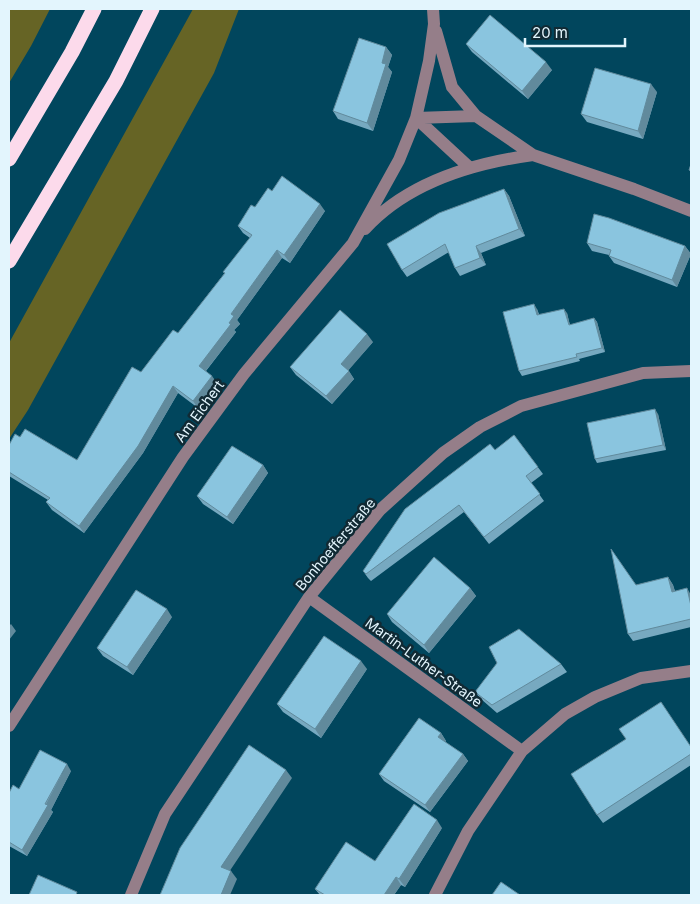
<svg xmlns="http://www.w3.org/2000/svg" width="700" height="904" viewBox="0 0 700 904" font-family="Inter,sans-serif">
  <rect width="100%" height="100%" fill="#01465d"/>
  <!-- green -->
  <path fill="#666425" d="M 9,9 L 50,9 L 31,46 L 9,83 Z
    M 193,9 L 239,9 L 214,73 L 28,410 L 9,439 L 9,343 Z"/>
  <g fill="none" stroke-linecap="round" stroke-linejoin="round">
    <!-- minor -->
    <path stroke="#957e89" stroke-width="12" d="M 436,31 L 452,87 L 476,116 L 533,155 L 634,189 L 691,211
      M 416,118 L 470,168
      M 416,118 L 476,116
      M 365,229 C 407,183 474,163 533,155
      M 309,597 L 522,751
      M 9,726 L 183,457 L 244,374 L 353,243 L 399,160 L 416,118 L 429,61 L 434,24 L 433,9
      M 131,895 L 165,814 L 309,597 L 380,510 L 443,453 L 480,427 L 521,406 L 643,373 L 691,371
      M 435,895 L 468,831 L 522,751 L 565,714 L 595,697 L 641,678 L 691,671"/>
    <!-- highway -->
    <path stroke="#fcdaeb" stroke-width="15" d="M 9,159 L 72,52 L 94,9
      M 9,261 L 116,81 L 152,9"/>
  </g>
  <!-- wall -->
  <path fill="#77a9c0" d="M 466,44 L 552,70 L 528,99 L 472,52 Z
    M 386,47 L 392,55 L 388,67 L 392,72 L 373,131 L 338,119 L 333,111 Z
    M 657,92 L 643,139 L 587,122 L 581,114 Z
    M 504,189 L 509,196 L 525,236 L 481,253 L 486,265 L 460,276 L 455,268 L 449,252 L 407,277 L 402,270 Z
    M 272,191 L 325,211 L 290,263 L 282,258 L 237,320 L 240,324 L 234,330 L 236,332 L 206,371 L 217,383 L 198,408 L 178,393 L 143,453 L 84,533 L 52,510 L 46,502 L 48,500 L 9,476 L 9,445 L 20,437 L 77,460 L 141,372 L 178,333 L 224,274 L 250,238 L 243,233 L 238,226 Z
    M 587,243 L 685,246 L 691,254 L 677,287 L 614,263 L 609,256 L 609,255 L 592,251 Z
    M 537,309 L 539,314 L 567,313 L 570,325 L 594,318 L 597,322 L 605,352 L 579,359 L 580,361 L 522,376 L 519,371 Z
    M 373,342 L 348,370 L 354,379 L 332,404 L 296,375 L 290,367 Z
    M 658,414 L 666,450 L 597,463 L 595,459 Z
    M 514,435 L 543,474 L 531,483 L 544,501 L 489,544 L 464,512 L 371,581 L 368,578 L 363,571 L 495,450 Z
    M 263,465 L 268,473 L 233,524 L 203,504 L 197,496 Z
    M 668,577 L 673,585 L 675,591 L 691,595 L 691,627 L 633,641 L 628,634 L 636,585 Z
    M 470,588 L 476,596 L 429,653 L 392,622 L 387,614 Z
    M 172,617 L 133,675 L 103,656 L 97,648 Z
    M 561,664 L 567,672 L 497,713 L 481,699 L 475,692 Z
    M 367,669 L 321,738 L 283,712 L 277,704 Z
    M 441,733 L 446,741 L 445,742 L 463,754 L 468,761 L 430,812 L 384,781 L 379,774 Z
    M 691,747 L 691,765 L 603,823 L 597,815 Z
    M 71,771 L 51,810 L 53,812 L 27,856 L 9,846 L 9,793 Z
    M 442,828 L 405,887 L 401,885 L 394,895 L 320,895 L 315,889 L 375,861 Z"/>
  <!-- shaded-wall -->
  <path fill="#618a9c" d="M 386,47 L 392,55 L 388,67 L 392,72 L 373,131 L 367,123 Z
    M 546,62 L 552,70 L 528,99 L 522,91 Z
    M 651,84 L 657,92 L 643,139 L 638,131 Z
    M 504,189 L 509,196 L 525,236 L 519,229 Z
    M 320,204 L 325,211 L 290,263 L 284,255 Z
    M 476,246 L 481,253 L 486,265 L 480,258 Z
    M 685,246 L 691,254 L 677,287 L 672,280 Z
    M 277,250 L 282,258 L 237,320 L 240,324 L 234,330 L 236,332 L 204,373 L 199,366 L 229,323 L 231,314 Z
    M 534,304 L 537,309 L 540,319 L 537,315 Z
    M 564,309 L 567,313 L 571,330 L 569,325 Z
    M 594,318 L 597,322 L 605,352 L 602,348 Z
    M 367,334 L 373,342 L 347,372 L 341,364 Z
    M 349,371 L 354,379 L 332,404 L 326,396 Z
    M 212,376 L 217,383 L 198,408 L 193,401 Z
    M 173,386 L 178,393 L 143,453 L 84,533 L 79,526 Z
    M 655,409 L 658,414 L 666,450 L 663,445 Z
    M 263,465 L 268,473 L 233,524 L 227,517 Z
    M 668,577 L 673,585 L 677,599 L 672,592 Z
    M 470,588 L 476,596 L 429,653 L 424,645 Z
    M 687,588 L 691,595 L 691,606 Z
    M 167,609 L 172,617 L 133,675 L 127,667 Z
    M 11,624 L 16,631 L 9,640 L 9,626 Z
    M 361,661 L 367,669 L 321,738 L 315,729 Z
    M 441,733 L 446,741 L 443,744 L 438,737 Z
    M 463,754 L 468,761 L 430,812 L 425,805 Z
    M 67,764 L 71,771 L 51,810 L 53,812 L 27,856 L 22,850 Z
    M 286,770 L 292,778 L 227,875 L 221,867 Z
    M 437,820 L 442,828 L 405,887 L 399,879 Z
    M 231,871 L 237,879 L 230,895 L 221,895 Z
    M 396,877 L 401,885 L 394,895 L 384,895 Z"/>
  <!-- building -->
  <path fill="#8ac5df" stroke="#618a9c" d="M 490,15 L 546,62 L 522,91 L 466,44 Z
    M 359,38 L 386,47 L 382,63 L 386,64 L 367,123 L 333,111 Z
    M 595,68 L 651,84 L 638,131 L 581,114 Z
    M 691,164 L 691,171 L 689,170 Z
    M 282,176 L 320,204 L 284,255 L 277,250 L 231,314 L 234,316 L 229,323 L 231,324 L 199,366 L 212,376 L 193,401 L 173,386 L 138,446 L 79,526 L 46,502 L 50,498 L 9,472 L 9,445 L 15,434 L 20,437 L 25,429 L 77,460 L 132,367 L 141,372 L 173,330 L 178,333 L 225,273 L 223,272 L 252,235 L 238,226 L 251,205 L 255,207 L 268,188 L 272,191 Z
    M 504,189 L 519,229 L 476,246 L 480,258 L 455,268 L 445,244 L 402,270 L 387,244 L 439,213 Z
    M 594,214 L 609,218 L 685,246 L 672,280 L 609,256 L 611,250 L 587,243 Z
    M 534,304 L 537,315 L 564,309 L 569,325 L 594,318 L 602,348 L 576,354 L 577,357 L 519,371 L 503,312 Z
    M 340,310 L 367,334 L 341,364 L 349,371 L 326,396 L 290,367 Z
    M 655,409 L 663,445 L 595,459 L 587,423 Z
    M 514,435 L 538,467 L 526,476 L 540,494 L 484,537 L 459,505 L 366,574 L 363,571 L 405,509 L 490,444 L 495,450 Z
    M 232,446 L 263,465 L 227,517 L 197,496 Z
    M 611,549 L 636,585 L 668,577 L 672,592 L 687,588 L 691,606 L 691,619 L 628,634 Z
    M 434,557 L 470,588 L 424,645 L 387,614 Z
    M 136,590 L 167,609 L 127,667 L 97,648 Z
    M 519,629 L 561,664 L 492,705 L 475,692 L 497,663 L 489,647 Z
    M 324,636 L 361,661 L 315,729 L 277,704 Z
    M 661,702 L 691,747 L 691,754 L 597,815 L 571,774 L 626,739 L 619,729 Z
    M 419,718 L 441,733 L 438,737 L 463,754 L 425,805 L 379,774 Z
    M 249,745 L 286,770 L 221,867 L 231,871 L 221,895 L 160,895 L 180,848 Z
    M 40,750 L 67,764 L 45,804 L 48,805 L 22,850 L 9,842 L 9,793 L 13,785 L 19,789 Z
    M 414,804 L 437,820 L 399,879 L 396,877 L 384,895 L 325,895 L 315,889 L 346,842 L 375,861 Z
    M 38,875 L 77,892 L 76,895 L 29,895 Z
    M 501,882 L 520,895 L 492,895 Z"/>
  <g text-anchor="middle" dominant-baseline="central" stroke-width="5" stroke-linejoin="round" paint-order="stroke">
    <!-- street labels -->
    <g font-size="14" fill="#e3f5fd" stroke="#112a34">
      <text transform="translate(199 411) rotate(-54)">Am Eichert</text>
      <text transform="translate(335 544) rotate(-50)">Bonhoefferstraße</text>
      <text transform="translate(424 662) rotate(36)">Martin-Luther-Straße</text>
    </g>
  </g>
  <!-- border -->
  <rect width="700" height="904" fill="none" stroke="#e3f5fd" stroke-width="20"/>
  <!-- scale -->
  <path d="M525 38v8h100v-8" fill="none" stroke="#e3f5fd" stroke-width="2.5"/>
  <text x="532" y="38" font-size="15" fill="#e3f5fd" stroke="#112a34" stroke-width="4" paint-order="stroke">20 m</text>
</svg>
